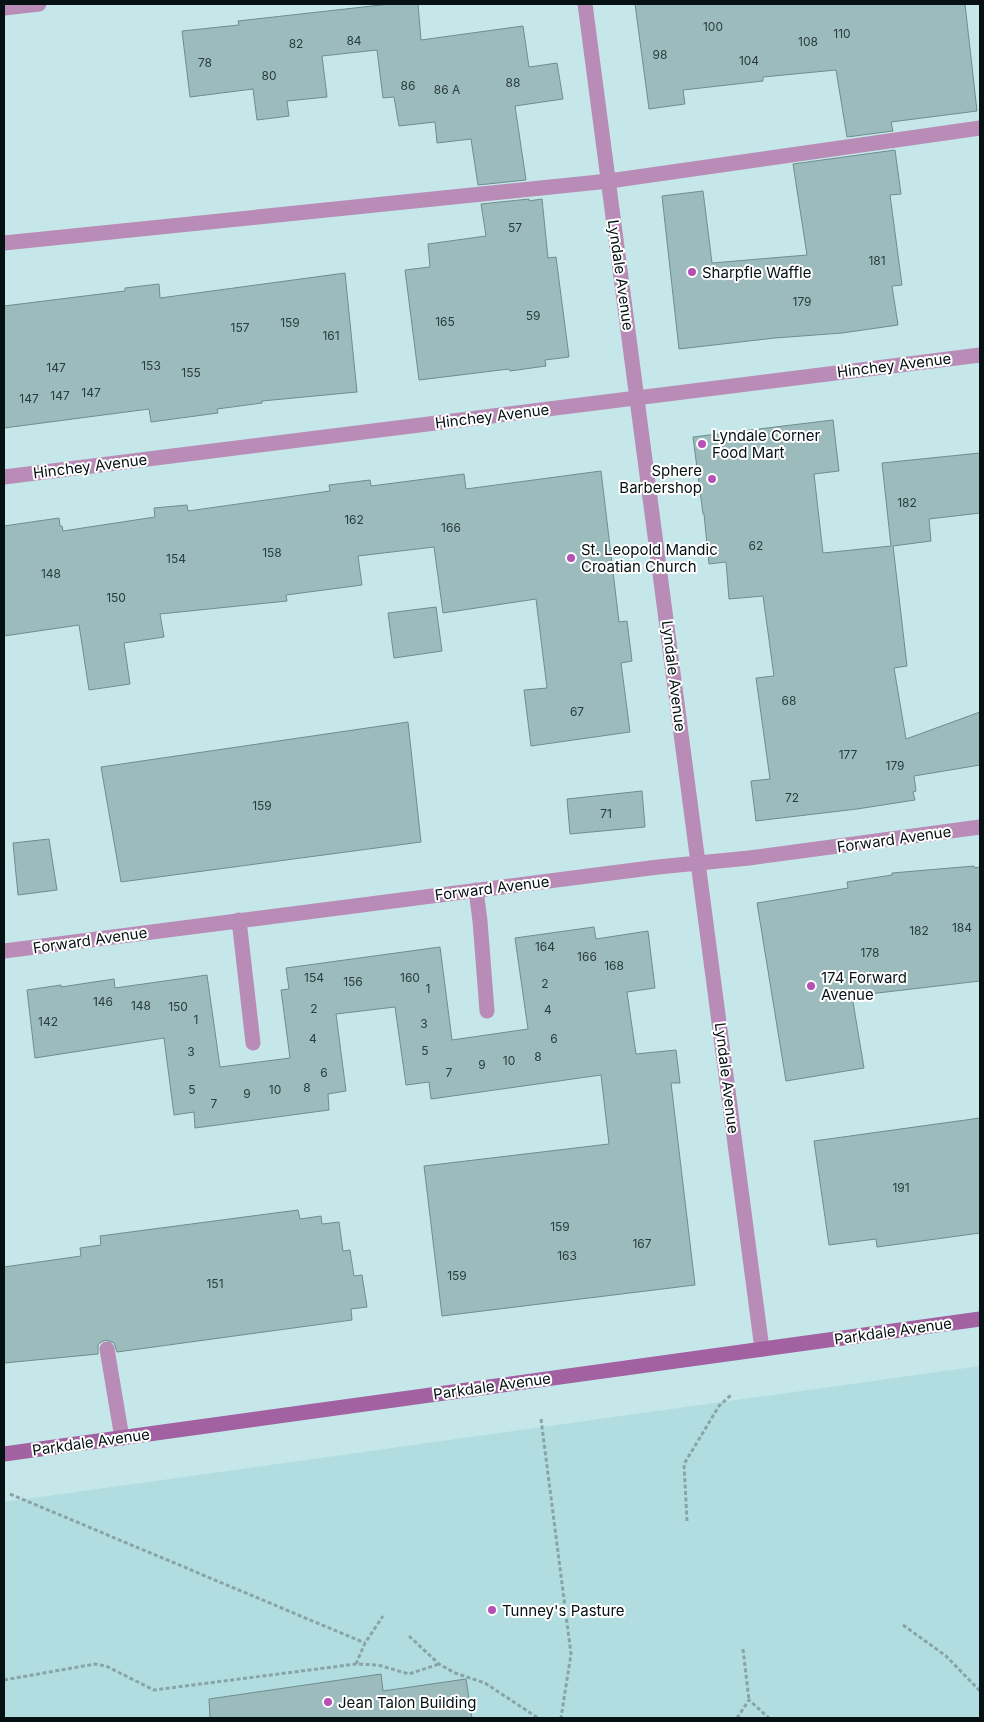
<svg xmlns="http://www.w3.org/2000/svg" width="984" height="1722" viewBox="0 0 984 1722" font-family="Inter,sans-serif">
  <rect width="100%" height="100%" fill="#c5e7e9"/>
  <!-- built -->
  <path fill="#b2dde0" d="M 980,1366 L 980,1718 L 4,1718 L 4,1502 Z"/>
  <!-- building -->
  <path fill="#9bbbbd" stroke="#6e8d8f" d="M 390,4 L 418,4 L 421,40 L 523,26 L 529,67 L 557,63 L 563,99 L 515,106 L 526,180 L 478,185 L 471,139 L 437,143 L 435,122 L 399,126 L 394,97 L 383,98 L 377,50 L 322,56 L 327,97 L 287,101 L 289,116 L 257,120 L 253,89 L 190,97 L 182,31 L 239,25 L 238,21 Z
    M 635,4 L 965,4 L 977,111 L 891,122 L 893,131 L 847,137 L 836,70 L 763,77 L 763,81 L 683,90 L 685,104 L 649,109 Z
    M 895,150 L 901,194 L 890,195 L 902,285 L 892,286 L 898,325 L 842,333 L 775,338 L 679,349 L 662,196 L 703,191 L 712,263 L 807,255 L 793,164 Z
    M 529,199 L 529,201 L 542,199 L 548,258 L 556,257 L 569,357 L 545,360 L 546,366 L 510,371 L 509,369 L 419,380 L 405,270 L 430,267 L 428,244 L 486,236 L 481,204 Z
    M 345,273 L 357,392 L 262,401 L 262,403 L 217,409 L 218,413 L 151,422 L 149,409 L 4,428 L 4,306 L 125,291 L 125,288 L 159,284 L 160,298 Z
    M 833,420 L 839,471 L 814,474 L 823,553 L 891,546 L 882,463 L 980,453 L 980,513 L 929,519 L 931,541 L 893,546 L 907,666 L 894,668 L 906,739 L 980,712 L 980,765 L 914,776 L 916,791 L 913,792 L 915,800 L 857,809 L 756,821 L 751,781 L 770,779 L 756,678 L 774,676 L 763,596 L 729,599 L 726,562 L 709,564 L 704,514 L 703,514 L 693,437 Z
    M 601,471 L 619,622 L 627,621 L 632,661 L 621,663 L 630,732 L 531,746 L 524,690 L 547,688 L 536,599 L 443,613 L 434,547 L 358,556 L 362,585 L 286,595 L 287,601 L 160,614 L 164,637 L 124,643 L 130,684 L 89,690 L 79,625 L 4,636 L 4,526 L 59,518 L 60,526 L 62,526 L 63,531 L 155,517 L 154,508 L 187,505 L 188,511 L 330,491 L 329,485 L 370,480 L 371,486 L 464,474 L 466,489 Z
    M 436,607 L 442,651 L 394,658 L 388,613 Z
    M 408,722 L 421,842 L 121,882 L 101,767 Z
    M 642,791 L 645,827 L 570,834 L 567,799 Z
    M 49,839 L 57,890 L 18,895 L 13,843 Z
    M 974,866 L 975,868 L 980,867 L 980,981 L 852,996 L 864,1068 L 786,1081 L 757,903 L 848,888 L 847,882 L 892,875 L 892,873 Z
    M 594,927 L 596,939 L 648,931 L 655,988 L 627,992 L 636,1054 L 676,1050 L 680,1083 L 671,1083 L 695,1285 L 442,1316 L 424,1166 L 609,1144 L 601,1075 L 431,1099 L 429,1082 L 406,1085 L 395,1007 L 336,1014 L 346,1091 L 328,1094 L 329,1110 L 195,1128 L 194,1112 L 174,1115 L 164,1038 L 35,1058 L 27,990 L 61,985 L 61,987 L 114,979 L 115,988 L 207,975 L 220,1067 L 290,1058 L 281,990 L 289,989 L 286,968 L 440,947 L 452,1040 L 528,1029 L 515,938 Z
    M 980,1118 L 980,1233 L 877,1247 L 876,1239 L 829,1245 L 814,1141 Z
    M 298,1210 L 300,1219 L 321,1216 L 322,1224 L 339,1222 L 343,1251 L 350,1250 L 354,1276 L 362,1275 L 367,1307 L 351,1309 L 352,1320 L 117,1352 L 114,1343 L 106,1340 L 101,1342 L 98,1345 L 98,1354 L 4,1363 L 4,1267 L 81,1256 L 80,1248 L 101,1245 L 100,1236 Z
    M 381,1674 L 383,1691 L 466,1679 L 472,1718 L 210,1718 L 209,1699 Z"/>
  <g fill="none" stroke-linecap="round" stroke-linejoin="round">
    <!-- path -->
    <path stroke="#89a4a6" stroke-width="3" stroke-dasharray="4 2.5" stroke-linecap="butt" d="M 541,1419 L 571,1654 L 561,1718
      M 10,1494 L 365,1643
      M 687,1521 L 684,1464 L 719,1406 L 732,1394
      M 903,1625 L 946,1656 L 980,1691
      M 409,1636 L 439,1664 L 455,1673 L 485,1683 L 538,1718
      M 743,1649 L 749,1700
      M 356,1664 L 365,1643 L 383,1616
      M 4,1680 L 95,1664 L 106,1666 L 154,1690 L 356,1664 L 378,1665 L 409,1674 L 439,1664
      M 737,1718 L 749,1700 L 769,1718"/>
    <!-- service -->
    <path stroke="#b88cb6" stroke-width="15" d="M 4,243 L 609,181 L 980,128
      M 107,1349 L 122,1438"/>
    <!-- minor -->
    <path stroke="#b88cb6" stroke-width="15" d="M 585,4 L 762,1349
      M 4,8 L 39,4
      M 4,477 L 980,355
      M 476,890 L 480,921 L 487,1011
      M 239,920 L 253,1043
      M 4,951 L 658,867 L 749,858 L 980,827"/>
    <!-- secondary -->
    <path stroke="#a261a1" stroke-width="15" d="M 4,1454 L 980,1319"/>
  </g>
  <!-- markers -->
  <g fill="#b650b6" stroke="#fff" stroke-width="2">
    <circle cx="692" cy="272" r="5"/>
    <circle cx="702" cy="444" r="5"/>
    <circle cx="712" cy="479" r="5"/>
    <circle cx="571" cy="558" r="5"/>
    <circle cx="811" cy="986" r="5"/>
    <circle cx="492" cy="1610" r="5"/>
    <circle cx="328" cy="1702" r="5"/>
  </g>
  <g text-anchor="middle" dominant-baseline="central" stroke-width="4" stroke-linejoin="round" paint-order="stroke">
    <!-- number labels -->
    <g font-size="12" fill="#2a3c3d">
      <text x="713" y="26">100</text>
      <text x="842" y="33">110</text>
      <text x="354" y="40">84</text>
      <text x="808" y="41">108</text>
      <text x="296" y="43">82</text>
      <text x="660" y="54">98</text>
      <text x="749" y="60">104</text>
      <text x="205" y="62">78</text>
      <text x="269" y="75">80</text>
      <text x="513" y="82">88</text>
      <text x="408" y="85">86</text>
      <text x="447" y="89">86 A</text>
      <text x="515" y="227">57</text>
      <text x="877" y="260">181</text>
      <text x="802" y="301">179</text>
      <text x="533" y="315">59</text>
      <text x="445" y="321">165</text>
      <text x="290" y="322">159</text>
      <text x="240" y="327">157</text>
      <text x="331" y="335">161</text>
      <text x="151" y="365">153</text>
      <text x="56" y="367">147</text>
      <text x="191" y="372">155</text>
      <text x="91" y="392">147</text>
      <text x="60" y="395">147</text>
      <text x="29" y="398">147</text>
      <text x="907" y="502">182</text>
      <text x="354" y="519">162</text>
      <text x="451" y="527">166</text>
      <text x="756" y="545">62</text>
      <text x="272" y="552">158</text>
      <text x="176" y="558">154</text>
      <text x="51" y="573">148</text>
      <text x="116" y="597">150</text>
      <text x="789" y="700">68</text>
      <text x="577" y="711">67</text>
      <text x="848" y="754">177</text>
      <text x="895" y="765">179</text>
      <text x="792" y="797">72</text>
      <text x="262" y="805">159</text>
      <text x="606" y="813">71</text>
      <text x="962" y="927">184</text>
      <text x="919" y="930">182</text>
      <text x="545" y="946">164</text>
      <text x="870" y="952">178</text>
      <text x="587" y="956">166</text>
      <text x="614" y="965">168</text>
      <text x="314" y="977">154</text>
      <text x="410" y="977">160</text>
      <text x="353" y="981">156</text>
      <text x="545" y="983">2</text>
      <text x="428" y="988">1</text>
      <text x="103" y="1001">146</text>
      <text x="141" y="1005">148</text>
      <text x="178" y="1006">150</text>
      <text x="314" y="1008">2</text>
      <text x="548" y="1009">4</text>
      <text x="196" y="1019">1</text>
      <text x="48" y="1021">142</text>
      <text x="424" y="1023">3</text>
      <text x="313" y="1038">4</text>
      <text x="554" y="1038">6</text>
      <text x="425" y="1050">5</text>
      <text x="191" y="1051">3</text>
      <text x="538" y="1056">8</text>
      <text x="509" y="1060">10</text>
      <text x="482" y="1064">9</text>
      <text x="324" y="1072">6</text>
      <text x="449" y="1072">7</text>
      <text x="307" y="1087">8</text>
      <text x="192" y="1089">5</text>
      <text x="275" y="1089">10</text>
      <text x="247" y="1093">9</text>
      <text x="214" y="1103">7</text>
      <text x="901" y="1187">191</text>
      <text x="560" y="1226">159</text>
      <text x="642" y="1243">167</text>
      <text x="567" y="1255">163</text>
      <text x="457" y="1275">159</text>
      <text x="215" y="1283">151</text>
    </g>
    <!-- poi labels -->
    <g font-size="15" fill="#051112" stroke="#fff" text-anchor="start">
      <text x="702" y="272">Sharpfle Waffle</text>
      <text x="712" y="435">Lyndale Corner<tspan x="712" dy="17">Food Mart</tspan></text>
      <text x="702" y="470" text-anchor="end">Sphere<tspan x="702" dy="17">Barbershop</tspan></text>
      <text x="581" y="549">St. Leopold Mandic<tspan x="581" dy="17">Croatian Church</tspan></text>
      <text x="821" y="977">174 Forward<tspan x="821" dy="17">Avenue</tspan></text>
      <text x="502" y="1610">Tunney's Pasture</text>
      <text x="338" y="1702">Jean Talon Building</text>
    </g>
    <!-- street labels -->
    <g font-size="15" fill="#051112" stroke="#fff">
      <text transform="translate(621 275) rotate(82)">Lyndale Avenue</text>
      <text transform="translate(894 365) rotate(-7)">Hinchey Avenue</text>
      <text transform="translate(492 416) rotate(-7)">Hinchey Avenue</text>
      <text transform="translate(90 466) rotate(-7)">Hinchey Avenue</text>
      <text transform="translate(674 676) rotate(83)">Lyndale Avenue</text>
      <text transform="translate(894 839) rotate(-8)">Forward Avenue</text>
      <text transform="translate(492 888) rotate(-7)">Forward Avenue</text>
      <text transform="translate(90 940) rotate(-8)">Forward Avenue</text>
      <text transform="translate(727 1078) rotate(83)">Lyndale Avenue</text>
      <text transform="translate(893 1331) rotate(-8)">Parkdale Avenue</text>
      <text transform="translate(492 1386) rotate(-8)">Parkdale Avenue</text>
      <text transform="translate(91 1442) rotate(-8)">Parkdale Avenue</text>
    </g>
  </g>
  <!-- border -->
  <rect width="984" height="1722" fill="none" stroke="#051112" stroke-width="10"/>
</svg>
